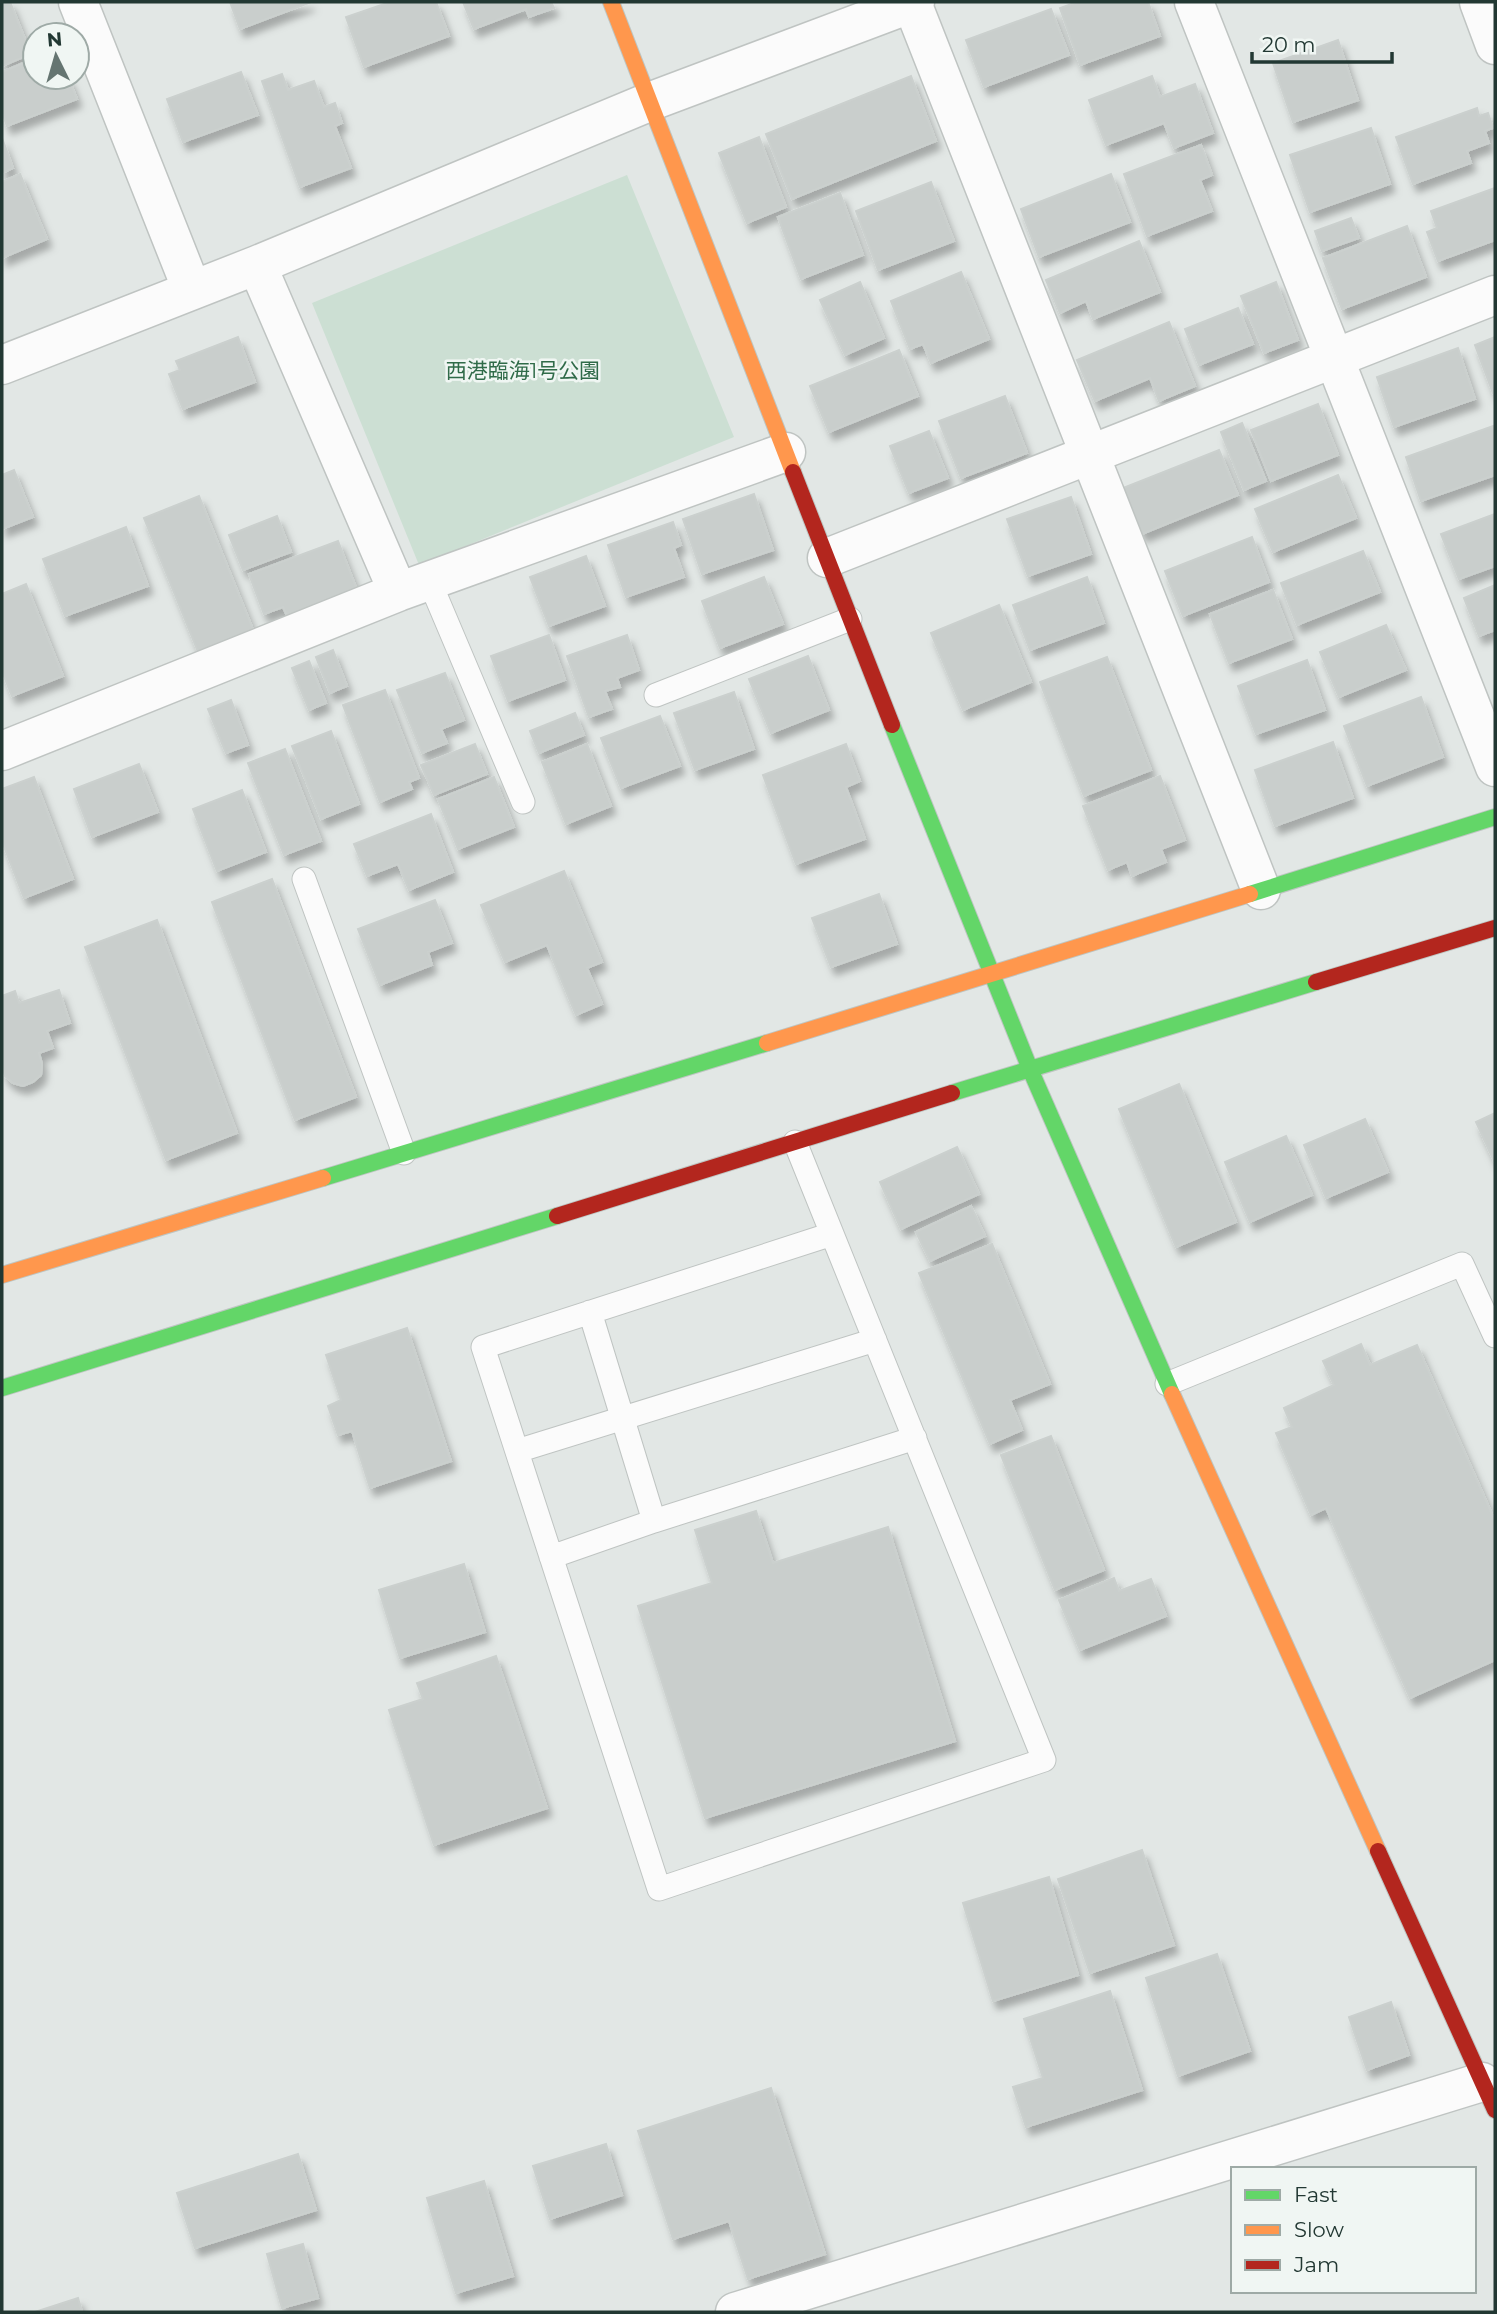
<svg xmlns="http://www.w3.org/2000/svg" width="1497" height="2314" viewBox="0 0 1497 2314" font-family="Montserrat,'Noto Sans JP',sans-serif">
  <defs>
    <filter id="shadow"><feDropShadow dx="4.5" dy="8" stdDeviation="3.5" flood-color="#0004"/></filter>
  </defs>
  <rect width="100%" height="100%" fill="#e2e7e5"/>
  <!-- green -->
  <path fill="#ccdfd3" d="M 627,175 L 734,437 L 419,565 L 312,303 Z"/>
  <!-- building -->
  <path fill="#c9cecc" stroke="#cbd0ce" stroke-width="2" filter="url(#shadow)" d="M 2,2 L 10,2 L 31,54 L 2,66 Z
    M 230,2 L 311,2 L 240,29 Z
    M 390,2 L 436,2 L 449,36 L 364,67 L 346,17 Z
    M 463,2 L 551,2 L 554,8 L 529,17 L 526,9 L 474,29 Z
    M 1077,2 L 1148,2 L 1160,36 L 1080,65 L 1060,8 Z
    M 1051,9 L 1069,55 L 984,87 L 966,40 Z
    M 1338,40 L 1358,100 L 1293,122 L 1273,63 Z
    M 35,58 L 35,77 L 68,77 L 77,99 L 7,126 L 2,112 L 2,72 Z
    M 241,72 L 258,115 L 183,142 L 167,99 Z
    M 282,74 L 288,90 L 314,81 L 324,107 L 335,103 L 342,123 L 335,126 L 351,168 L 300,187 L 262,81 Z
    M 911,76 L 936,141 L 792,199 L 766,134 Z
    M 1152,76 L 1160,97 L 1195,84 L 1213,133 L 1174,148 L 1164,123 L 1106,145 L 1089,100 Z
    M 1477,108 L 1479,116 L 1488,113 L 1493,128 L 1485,131 L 1489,143 L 1467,151 L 1471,163 L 1413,184 L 1396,137 Z
    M 1371,128 L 1390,184 L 1310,212 L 1290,155 Z
    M 759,137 L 786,207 L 747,223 L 719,153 Z
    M 2,138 L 13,168 L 2,173 Z
    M 1201,145 L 1212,175 L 1200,180 L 1212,211 L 1147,236 L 1124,174 Z
    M 20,174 L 47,239 L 2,258 L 2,182 Z
    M 1111,174 L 1130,222 L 1039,257 L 1021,209 Z
    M 931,182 L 954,241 L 878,270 L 856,211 Z
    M 1495,188 L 1495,240 L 1438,261 L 1427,232 L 1437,228 L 1431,211 Z
    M 840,193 L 863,255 L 801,279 L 778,217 Z
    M 1351,218 L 1359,238 L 1322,251 L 1315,231 Z
    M 1407,226 L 1426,277 L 1342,309 L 1323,258 Z
    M 1139,241 L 1160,292 L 1093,319 L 1086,301 L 1060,313 L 1046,280 Z
    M 961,272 L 989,339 L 931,363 L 923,344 L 910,349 L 891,301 Z
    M 860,282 L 884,338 L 845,355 L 820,300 Z
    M 1276,282 L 1298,340 L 1264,353 L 1241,296 Z
    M 1238,308 L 1253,344 L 1199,365 L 1185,329 Z
    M 1169,322 L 1195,386 L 1159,401 L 1150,378 L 1095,401 L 1077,360 Z
    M 238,337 L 255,382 L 183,409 L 169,374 L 180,370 L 176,361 Z
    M 1495,337 L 1495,392 L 1493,393 L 1475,345 Z
    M 1458,348 L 1475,399 L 1394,427 L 1377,377 Z
    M 899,350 L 918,396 L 829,432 L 810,386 Z
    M 1005,396 L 1027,453 L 961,478 L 939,421 Z
    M 1318,404 L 1338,455 L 1271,481 L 1251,430 Z
    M 1242,423 L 1266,481 L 1244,490 L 1221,432 Z
    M 1493,426 L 1495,433 L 1495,475 L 1421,501 L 1406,457 Z
    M 929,431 L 948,478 L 909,493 L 890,446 Z
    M 1219,450 L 1238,495 L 1142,534 L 1123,488 Z
    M 14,470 L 33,517 L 2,529 L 2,475 Z
    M 1338,475 L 1356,518 L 1273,552 L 1255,509 Z
    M 754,494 L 773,550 L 702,574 L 683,519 Z
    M 199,496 L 256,637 L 201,659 L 144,518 Z
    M 1071,497 L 1091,554 L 1028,576 L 1007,519 Z
    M 1495,514 L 1495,566 L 1459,579 L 1441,534 Z
    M 277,516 L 291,552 L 243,570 L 229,535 Z
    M 673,522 L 681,545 L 674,548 L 684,577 L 626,597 L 608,545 Z
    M 126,527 L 148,586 L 65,616 L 43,559 Z
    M 1252,537 L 1269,582 L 1183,616 L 1165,571 Z
    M 338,541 L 357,590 L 287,616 L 283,607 L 264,614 L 249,574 Z
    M 1363,551 L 1380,592 L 1297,625 L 1281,583 Z
    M 586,556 L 605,606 L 549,626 L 530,577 Z
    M 764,577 L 783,624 L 720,648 L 702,601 Z
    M 1087,577 L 1104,623 L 1030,650 L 1013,605 Z
    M 26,584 L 63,676 L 12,696 L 2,671 L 2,594 Z
    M 1495,585 L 1495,630 L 1479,636 L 1464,598 Z
    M 1273,590 L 1292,639 L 1229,663 L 1210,614 Z
    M 999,605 L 1031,682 L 963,710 L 931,633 Z
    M 1386,625 L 1406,670 L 1339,697 L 1320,652 Z
    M 549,635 L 565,680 L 508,701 L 491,656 Z
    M 627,635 L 639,670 L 617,678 L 620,687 L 605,691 L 612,709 L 589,717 L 567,656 Z
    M 333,650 L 347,686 L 330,693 L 316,657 Z
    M 808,656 L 829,710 L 771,733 L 749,679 Z
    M 1107,657 L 1151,770 L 1084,796 L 1040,682 Z
    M 1307,660 L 1325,710 L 1256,734 L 1238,686 Z
    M 309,661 L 326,703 L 309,710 L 292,668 Z
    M 445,673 L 464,720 L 441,729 L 447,743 L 422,753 L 397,690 Z
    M 385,690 L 419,778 L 409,782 L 412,789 L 380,802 L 343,705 Z
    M 734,692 L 754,749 L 695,770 L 674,713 Z
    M 1421,697 L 1443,757 L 1367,786 L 1344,726 Z
    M 231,700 L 248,745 L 226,753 L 208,709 Z
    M 575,713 L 584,735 L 539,753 L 530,731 Z
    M 660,716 L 680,766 L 621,788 L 601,738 Z
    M 331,731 L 359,804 L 321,819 L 292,746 Z
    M 1333,742 L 1353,798 L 1275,826 L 1255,770 Z
    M 475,744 L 487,774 L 434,795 L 421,765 Z
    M 587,744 L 611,806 L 566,824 L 542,762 Z
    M 846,744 L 860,781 L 846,787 L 865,839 L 796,864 L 763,775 Z
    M 285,749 L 321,841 L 284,855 L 248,763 Z
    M 139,764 L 158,812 L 92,837 L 74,789 Z
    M 1160,776 L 1185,840 L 1161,849 L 1166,862 L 1132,876 L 1127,862 L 1108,870 L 1083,806 Z
    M 34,777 L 73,879 L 24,898 L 2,841 L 2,789 Z
    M 494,777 L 514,827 L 458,849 L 438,799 Z
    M 242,790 L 266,852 L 217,871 L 193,809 Z
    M 431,814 L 453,872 L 409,890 L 398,864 L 367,876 L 354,844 Z
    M 564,871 L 602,962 L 587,968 L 602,1004 L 576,1015 L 547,945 L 505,962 L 481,905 Z
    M 272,879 L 356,1097 L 295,1120 L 212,902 Z
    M 879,894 L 897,944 L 831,967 L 812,918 Z
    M 435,900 L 452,943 L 428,952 L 432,965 L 380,985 L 358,929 Z
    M 157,920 L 237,1133 L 166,1160 L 85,947 Z
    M 59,990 L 70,1023 L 47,1031 L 53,1048 L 39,1053 L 42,1064 L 41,1075 L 33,1082 L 23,1086 L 13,1083 L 5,1076 L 2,1065 L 2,996 L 15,991 L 19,1003 Z
    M 1179,1084 L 1236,1222 L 1176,1247 L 1119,1109 Z
    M 1495,1113 L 1495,1163 L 1476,1122 Z
    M 1365,1119 L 1388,1172 L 1326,1198 L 1304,1145 Z
    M 1286,1136 L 1312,1195 L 1250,1222 L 1225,1162 Z
    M 957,1147 L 979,1194 L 901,1229 L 880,1182 Z
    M 971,1206 L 985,1236 L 930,1261 L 916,1232 Z
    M 992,1244 L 1050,1384 L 1010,1400 L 1022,1430 L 990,1444 L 919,1273 Z
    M 407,1328 L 451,1461 L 370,1488 L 352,1431 L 338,1435 L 328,1406 L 341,1400 L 326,1355 Z
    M 1361,1344 L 1370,1365 L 1417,1345 L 1495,1521 L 1495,1660 L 1410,1698 L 1326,1508 L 1311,1515 L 1276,1433 L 1292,1427 L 1284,1408 L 1334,1385 L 1323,1361 Z
    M 1051,1436 L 1104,1570 L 1055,1590 L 1001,1455 Z
    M 756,1511 L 773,1563 L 888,1527 L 955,1741 L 705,1818 L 638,1606 L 712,1583 L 695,1530 Z
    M 464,1564 L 485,1632 L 400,1658 L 379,1590 Z
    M 1114,1578 L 1119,1591 L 1151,1579 L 1166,1616 L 1080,1650 L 1059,1600 Z
    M 496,1656 L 547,1808 L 434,1845 L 389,1710 L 423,1699 L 417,1683 Z
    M 1142,1850 L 1174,1945 L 1090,1973 L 1058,1879 Z
    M 1049,1877 L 1078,1975 L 993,2001 L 963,1903 Z
    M 1217,1954 L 1250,2051 L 1178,2076 L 1146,1978 Z
    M 1110,1991 L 1142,2090 L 1026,2127 L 1013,2087 L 1043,2078 L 1024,2019 Z
    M 1391,2002 L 1409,2055 L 1367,2070 L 1349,2017 Z
    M 771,2088 L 825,2254 L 748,2279 L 729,2221 L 673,2239 L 638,2131 Z
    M 606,2144 L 622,2195 L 550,2219 L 533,2166 Z
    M 298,2154 L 316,2210 L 195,2248 L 177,2193 Z
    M 484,2181 L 513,2276 L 456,2293 L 427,2198 Z
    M 303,2244 L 318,2298 L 282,2308 L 267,2254 Z
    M 78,2298 L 82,2312 L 35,2312 Z"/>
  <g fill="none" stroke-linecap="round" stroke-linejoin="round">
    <defs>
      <path id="lane" d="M 429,580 L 523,802
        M 656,695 L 850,619
        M 304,879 L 404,1153
        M 795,1142 L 1044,1760 L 659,1889 L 483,1347 L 832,1234
        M 590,1312 L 654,1521
        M 1167,1384 L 1462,1264 L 1495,1336
        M 517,1451 L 875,1340
        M 551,1557 L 654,1521 L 915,1438"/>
      <path id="street" d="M 78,2 L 192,290
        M 1194,2 L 1495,767
        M 1479,2 L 1495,45
        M 912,3 L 1261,890
        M 257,265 L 398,592
        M 2,365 L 257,265 L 649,102 L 915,2
        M 827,558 L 1495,295
        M 2,751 L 398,592 L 786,452
        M 735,2312 L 1482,2082"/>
      <path id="fast" d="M 892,725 L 1030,1069 L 1172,1394
        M 1250,894 L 1495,817
        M 952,1093 L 1316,982
        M 323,1178 L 767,1043
        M 2,1388 L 557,1216"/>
      <path id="slow" d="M 611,2 L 793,472
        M 767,1043 L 1250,894
        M 2,1275 L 323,1178
        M 1172,1394 L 1378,1851"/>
      <path id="jam" d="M 793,472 L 892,725
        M 1316,982 L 1495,928
        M 557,1216 L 952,1093
        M 1378,1851 L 1495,2110"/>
    </defs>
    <!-- lane casing -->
    <use href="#lane" stroke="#bfc4c2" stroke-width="25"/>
    <!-- street casing -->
    <use href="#street" stroke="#bfc4c2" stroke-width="41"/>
    <!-- fast casing -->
    <use href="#fast" stroke="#bec5c2" stroke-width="18"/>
    <!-- slow casing -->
    <use href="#slow" stroke="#bec5c2" stroke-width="18"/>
    <!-- jam casing -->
    <use href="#jam" stroke="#bec5c2" stroke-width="18"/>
    <!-- lane -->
    <use href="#lane" stroke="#fbfbfb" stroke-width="23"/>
    <!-- street -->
    <use href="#street" stroke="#fbfbfb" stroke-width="38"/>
    <!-- fast -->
    <use href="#fast" stroke="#63d668" stroke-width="16"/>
    <!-- slow -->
    <use href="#slow" stroke="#ff974d" stroke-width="16"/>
    <!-- jam -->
    <use href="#jam" stroke="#b3261e" stroke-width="16"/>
  </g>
  <g text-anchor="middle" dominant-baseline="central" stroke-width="5" stroke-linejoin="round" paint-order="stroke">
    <!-- park labels -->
    <g font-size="21" fill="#306b49" stroke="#f0f6f3">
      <text x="523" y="370">西港臨海1号公園</text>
    </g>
  </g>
  <!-- border -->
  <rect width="1497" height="2314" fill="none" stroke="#223833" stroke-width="7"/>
  <!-- legend -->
  <rect x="1231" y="2167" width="245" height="126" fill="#f0f6f3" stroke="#9eaaa6" stroke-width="2"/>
  <rect x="1245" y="2190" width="35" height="10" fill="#63d668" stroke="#9eaaa6" stroke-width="2"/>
  <text x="1294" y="2202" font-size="21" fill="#223833">Fast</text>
  <rect x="1245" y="2225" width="35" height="10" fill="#ff974d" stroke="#9eaaa6" stroke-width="2"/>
  <text x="1294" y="2237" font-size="21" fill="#223833">Slow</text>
  <rect x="1245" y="2260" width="35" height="10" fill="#b3261e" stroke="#9eaaa6" stroke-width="2"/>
  <text x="1294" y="2272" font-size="21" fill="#223833">Jam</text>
  <!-- north arrow -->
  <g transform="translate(56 56) rotate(355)"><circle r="33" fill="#f0f6f3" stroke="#9eaaa6" stroke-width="2"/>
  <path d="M0-5L12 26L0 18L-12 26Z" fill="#657571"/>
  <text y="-10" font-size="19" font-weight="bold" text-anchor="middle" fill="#223833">N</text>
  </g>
  <!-- scale -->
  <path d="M1252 52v10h140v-10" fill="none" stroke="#223833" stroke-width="3.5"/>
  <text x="1262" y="52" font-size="21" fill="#223833" stroke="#f0f6f3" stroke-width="5" paint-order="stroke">20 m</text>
</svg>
